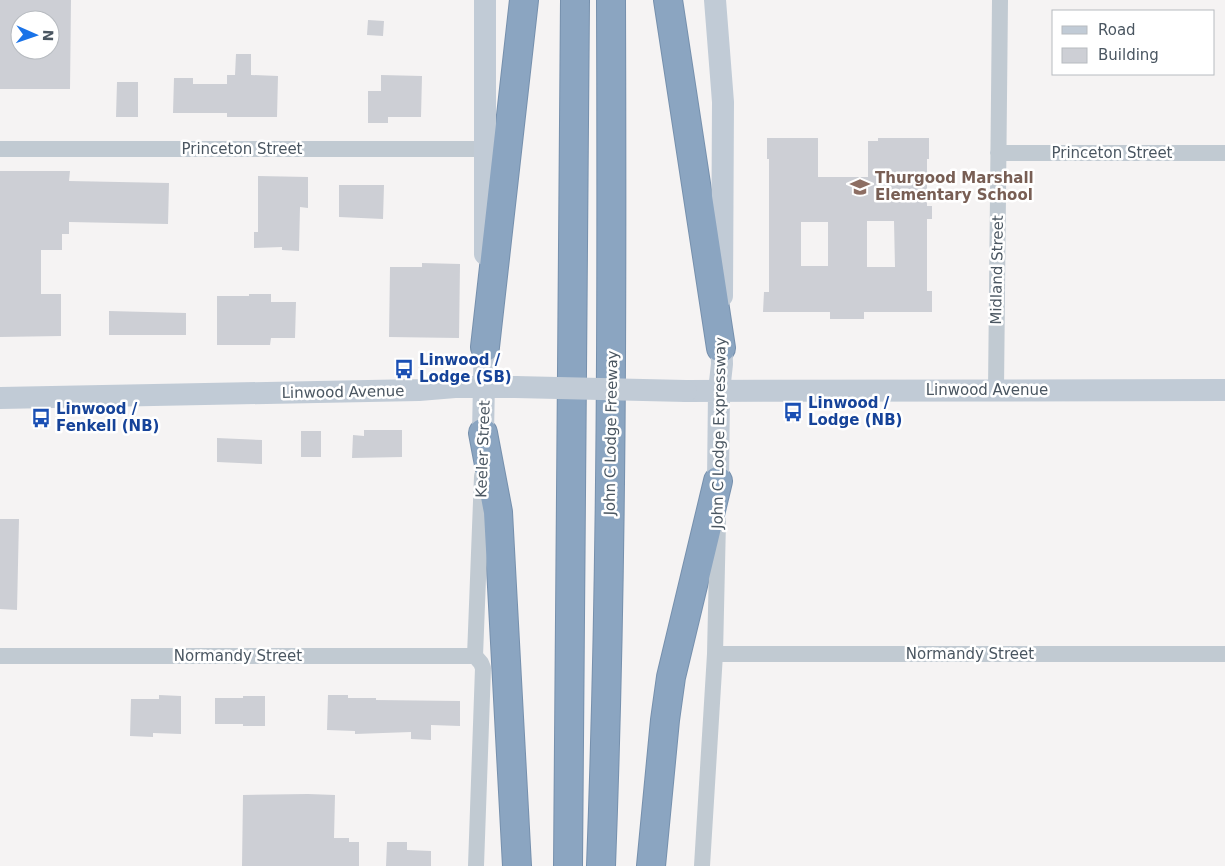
<svg xmlns="http://www.w3.org/2000/svg" width="1225" height="866" viewBox="0 0 1225 866" font-family="'DejaVu Sans',sans-serif">
  <rect width="100%" height="100%" fill="#f5f3f3"/>
  <!-- building -->
  <path fill="#cdcfd5" fill-rule="evenodd" d="M 0,0 L 71,0 L 70,89 L 0,89 ZM 20,20 L 50,20 L 50,50 L 20,50 Z
    M 368,20 L 384,21 L 383,36 L 367,35 Z
    M 236,54 L 251,54 L 251,75 L 278,76 L 277,117 L 227,117 L 227,113 L 173,113 L 174,78 L 193,78 L 193,84 L 227,84 L 227,75 L 235,75 Z
    M 381,75 L 422,76 L 421,117 L 388,117 L 388,123 L 368,123 L 368,91 L 381,91 Z
    M 117,82 L 138,82 L 138,117 L 116,117 Z
    M 767,138 L 818,138 L 818,177 L 868,177 L 868,141 L 878,141 L 878,138 L 929,138 L 929,159 L 927,159 L 927,206 L 932,206 L 932,219 L 927,219 L 927,291 L 932,291 L 932,312 L 864,312 L 864,319 L 830,319 L 830,312 L 763,312 L 764,292 L 769,292 L 769,159 L 767,159 ZM 867,221 L 894,221 L 895,267 L 867,267 ZM 801,222 L 828,222 L 828,266 L 801,266 Z
    M 0,171 L 70,171 L 69,181 L 169,183 L 168,224 L 69,222 L 69,234 L 62,234 L 62,250 L 41,250 L 41,294 L 61,294 L 61,336 L 0,337 Z
    M 258,176 L 308,177 L 308,208 L 300,207 L 299,251 L 282,250 L 282,247 L 254,248 L 254,232 L 258,232 Z
    M 339,185 L 384,185 L 383,219 L 339,217 Z
    M 422,263 L 460,264 L 459,338 L 389,337 L 390,267 L 422,267 Z
    M 249,294 L 271,294 L 271,302 L 296,302 L 295,338 L 271,338 L 270,345 L 217,345 L 217,296 L 249,296 Z
    M 109,311 L 186,313 L 186,335 L 109,335 Z
    M 364,430 L 402,430 L 402,457 L 352,458 L 353,435 L 364,436 Z
    M 301,431 L 321,431 L 321,457 L 301,457 Z
    M 217,438 L 262,440 L 262,464 L 217,462 Z
    M 0,519 L 19,519 L 17,610 L 0,609 Z
    M 159,695 L 181,696 L 181,734 L 153,733 L 153,737 L 130,736 L 131,699 L 159,699 Z
    M 328,695 L 348,695 L 348,698 L 376,698 L 376,700 L 460,701 L 460,726 L 431,725 L 431,740 L 411,739 L 411,732 L 355,734 L 355,731 L 327,730 Z
    M 243,696 L 265,696 L 265,726 L 243,726 L 243,724 L 215,724 L 215,698 L 243,698 Z
    M 308,794 L 335,795 L 334,838 L 349,838 L 349,842 L 359,842 L 359,866 L 242,866 L 243,795 Z
    M 387,842 L 407,842 L 407,850 L 431,851 L 431,866 L 386,866 Z"/>
  <g fill="none" stroke-linecap="round" stroke-linejoin="round">
    <defs>
      <path id="highway" d="M 668,0 L 721,348
        M 485,347 L 524,0
        M 483,433 L 498,512 L 517,866
        M 568,866 L 575,0
        M 601,866 C 612,577 612,289 611,0
        M 651,866 L 665,720 L 671,677 L 718,481"/>
    </defs>
    <!-- highway casing -->
    <use href="#highway" stroke="#7690ad" stroke-width="30"/>
    <!-- street -->
    <path stroke="#c1cad2" stroke-width="16" d="M 0,149 L 485,149
      M 998,153 L 1225,153
      M 996,390 L 1000,0
      M 715,654 L 1225,654
      M 0,656 L 475,656
      M 476,866 L 483,668 L 481,663 L 475,656 L 482,476
      M 702,866 L 715,654 L 718,521"/>
    <!-- secondary -->
    <path stroke="#c1cbd6" stroke-width="22" d="M 715,0 L 723,102 L 722,296
      M 485,254 L 485,0
      M 686,391 L 1225,390
      M 0,398 L 419,390 L 455,387 L 515,387
      M 483,433 L 485,331
      M 718,481 L 719,391 L 722,364 L 721,331"/>
    <!-- highway -->
    <use href="#highway" stroke="#8ba5c1" stroke-width="28"/>
    <!-- secondary-bridge -->
    <path stroke="#c1cbd6" stroke-width="22" d="M 515,387 L 686,391"/>
  </g>
  <!-- icons -->
  <defs>
    <symbol id="school-bare" viewBox="-9 -9 18 18"><path d="M0-5L7-2L0 1L-7-2ZM-4 1L0 2.5L4 1V4Q0 6-4 4Z" fill="#8d6e63" stroke="#fff" stroke-width="2.5" paint-order="stroke"/></symbol>
    <symbol id="bus-bare" viewBox="-9 -9 18 18"><path d="M-5-6H5V4H4V6H2V4H-2V6H-4V4H-5ZM-3.5-4V0h7V-4ZM-3.5 1.2v1.5H-2V1.2ZM2 1.2v1.5H3.5V1.2Z" fill="#1a4fb4" stroke="#fff" stroke-width="2.5" paint-order="stroke"/></symbol>
  </defs>
  <g fill-rule="evenodd">
    <use href="#school-bare" x="846" y="173" width="28" height="28"/>
    <use href="#bus-bare" x="390" y="355" width="28" height="28"/>
    <use href="#bus-bare" x="779" y="398" width="28" height="28"/>
    <use href="#bus-bare" x="27" y="404" width="28" height="28"/>
  </g>
  <g text-anchor="middle" dominant-baseline="central" stroke-width="5" stroke-linejoin="round" paint-order="stroke">
    <!-- street labels -->
    <g font-size="15" fill="#4a5661" stroke="#fff">
      <text x="242" y="149">Princeton Street</text>
      <text x="1112" y="153">Princeton Street</text>
      <text transform="translate(997 270) rotate(-89)">Midland Street</text>
      <text x="987" y="390">Linwood Avenue</text>
      <text transform="translate(343 392) rotate(-1)">Linwood Avenue</text>
      <text transform="translate(611 433) rotate(-89)">John C Lodge Freeway</text>
      <text transform="translate(719 433) rotate(-89)">John C Lodge Expressway</text>
      <text transform="translate(483 449) rotate(-88)">Keeler Street</text>
      <text x="970" y="654">Normandy Street</text>
      <text x="238" y="656">Normandy Street</text>
    </g>
    <!-- education labels -->
    <g font-size="15" font-weight="bold" fill="#785e54" stroke="#fff" text-anchor="start">
      <text x="875" y="178">Thurgood Marshall<tspan x="875" dy="17">Elementary School</tspan></text>
    </g>
    <!-- transit labels -->
    <g font-size="15" font-weight="bold" fill="#164399" stroke="#fff" text-anchor="start">
      <text x="419" y="360">Linwood /<tspan x="419" dy="17">Lodge (SB)</tspan></text>
      <text x="808" y="403">Linwood /<tspan x="808" dy="17">Lodge (NB)</tspan></text>
      <text x="56" y="409">Linwood /<tspan x="56" dy="17">Fenkell (NB)</tspan></text>
    </g>
  </g>
  <!-- legend -->
  <rect x="1052" y="10" width="162" height="65" fill="#ffffff" stroke="#b7bbc0"/>
  <rect x="1062" y="26" width="25" height="8" fill="#c1cbd6" stroke="#b7bbc0"/>
  <text x="1098" y="35" font-size="15" fill="#4a5661">Road</text>
  <rect x="1062" y="48" width="25" height="15" fill="#cdcfd5" stroke="#b7bbc0"/>
  <text x="1098" y="60" font-size="15" fill="#4a5661">Building</text>
  <!-- north arrow -->
  <g transform="translate(35 35) rotate(92)"><circle r="24" fill="#ffffff" stroke="#b7bbc0"/>
  <path d="M0-4L9 19L0 12L-9 19Z" fill="#1a73e8"/>
  <text y="-8" font-size="14" font-weight="bold" text-anchor="middle" fill="#4a5661">N</text>
  </g>
</svg>
